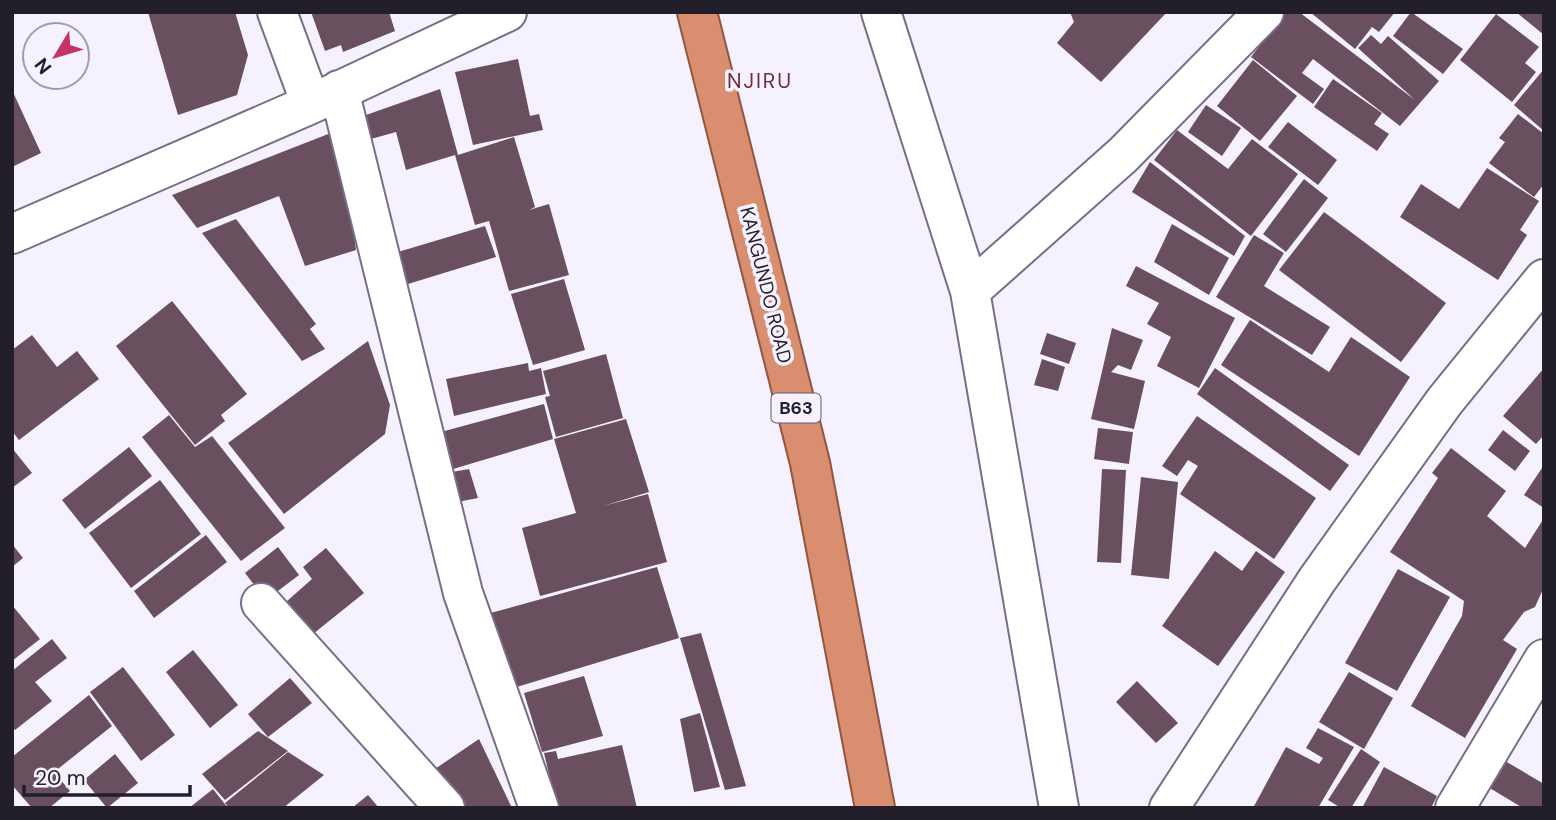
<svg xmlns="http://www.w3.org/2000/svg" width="1556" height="820" viewBox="0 0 1556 820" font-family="'DM Sans',sans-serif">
  <rect width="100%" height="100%" fill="#f5f1fe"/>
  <!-- building -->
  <path fill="#6a4f5e" d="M 148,12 L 235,12 L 248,55 L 237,95 L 178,115 Z
    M 311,12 L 389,12 L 395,31 L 343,52 L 341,45 L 325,51 Z
    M 1070,12 L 1167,12 L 1101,82 L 1057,43 L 1074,22 Z
    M 1285,12 L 1299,12 L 1415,100 L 1358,48 L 1371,35 L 1381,44 L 1388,36 L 1439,81 L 1400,126 L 1313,59 L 1302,73 L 1324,89 L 1313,104 L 1251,57 Z
    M 1310,12 L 1395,12 L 1379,32 L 1372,27 L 1355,49 Z
    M 1411,12 L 1463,49 L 1443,74 L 1393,36 Z
    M 1516,12 L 1544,12 L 1544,35 Z
    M 1496,14 L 1539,47 L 1525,63 L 1536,72 L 1512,102 L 1460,60 Z
    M 518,59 L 530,116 L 539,114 L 543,130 L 473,145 L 455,72 Z
    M 1253,60 L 1297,96 L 1260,141 L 1217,106 Z
    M 1544,69 L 1544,131 L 1514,105 Z
    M 1333,79 L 1382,113 L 1374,124 L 1389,134 L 1377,151 L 1314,107 Z
    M 440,89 L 458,155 L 514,137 L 535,207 L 529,210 L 549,204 L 569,275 L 509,291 L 489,221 L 475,225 L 455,155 L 406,170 L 396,132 L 371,139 L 366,115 Z
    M 12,90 L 41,153 L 12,167 Z
    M 1206,105 L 1241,128 L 1222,156 L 1188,132 Z
    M 1518,114 L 1544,134 L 1544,184 L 1534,197 L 1489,163 L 1505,142 L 1499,138 Z
    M 1288,122 L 1337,160 L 1318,185 L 1268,147 Z
    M 341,129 L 356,250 L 305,266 L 279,196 L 197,228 L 172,195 Z
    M 1177,130 L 1228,169 L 1252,139 L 1298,174 L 1251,236 L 1154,160 Z
    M 1150,162 L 1245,236 L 1234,256 L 1132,192 Z
    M 1487,168 L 1539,201 L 1520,230 L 1527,235 L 1498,280 L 1400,217 L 1421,184 L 1459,209 Z
    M 1304,179 L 1328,198 L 1286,252 L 1263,234 Z
    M 1324,212 L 1446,303 L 1401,362 L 1279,270 Z
    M 236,219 L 316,324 L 310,329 L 325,349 L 302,361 L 202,233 Z
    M 1172,224 L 1229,258 L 1209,295 L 1154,262 Z
    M 485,226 L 496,257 L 408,284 L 398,252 Z
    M 1254,235 L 1284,253 L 1264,286 L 1330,327 L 1312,355 L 1216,297 Z
    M 1136,266 L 1235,318 L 1199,388 L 1157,366 L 1171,337 L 1147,324 L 1159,303 L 1126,286 Z
    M 564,279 L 585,350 L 533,365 L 511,294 Z
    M 172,301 L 247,394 L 221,415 L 225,421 L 195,445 L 116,346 Z
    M 1250,320 L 1329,372 L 1351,337 L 1410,377 L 1359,456 L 1221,365 Z
    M 1112,328 L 1143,340 L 1131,370 L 1118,365 L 1111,372 L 1145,381 L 1134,429 L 1091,419 Z
    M 1047,333 L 1076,343 L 1069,364 L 1040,354 Z
    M 32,335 L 57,367 L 77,351 L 99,379 L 19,440 L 12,431 L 12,350 Z
    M 368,341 L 390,405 L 385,434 L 284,514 L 228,443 Z
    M 606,354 L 623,418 L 556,437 L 545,397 L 550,396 L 543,371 Z
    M 1042,359 L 1065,367 L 1058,391 L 1034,385 Z
    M 528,363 L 529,371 L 541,368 L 546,394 L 454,416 L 446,379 Z
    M 1215,368 L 1349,465 L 1330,491 L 1197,394 Z
    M 1544,368 L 1544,435 L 1536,444 L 1503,416 Z
    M 544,404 L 553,439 L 453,469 L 441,432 Z
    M 169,415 L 195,447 L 212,436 L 285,528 L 241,561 L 142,437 Z
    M 1197,416 L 1316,498 L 1274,559 L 1180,494 L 1198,466 L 1188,460 L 1177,476 L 1162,466 Z
    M 626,419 L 649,492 L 603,506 L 648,494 L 667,562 L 540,596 L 522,528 L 576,513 L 554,439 Z
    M 1098,428 L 1133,432 L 1129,464 L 1094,459 Z
    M 1503,430 L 1530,451 L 1515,471 L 1488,450 Z
    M 129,447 L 152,476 L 85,529 L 62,500 Z
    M 12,448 L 32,473 L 12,488 Z
    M 1451,448 L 1506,491 L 1487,516 L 1525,548 L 1544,518 L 1544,587 L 1535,607 L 1524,612 L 1503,640 L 1517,649 L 1465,738 L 1411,706 L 1462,616 L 1464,601 L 1390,552 L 1438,478 L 1432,473 Z
    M 1544,465 L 1544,508 L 1524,495 Z
    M 469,469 L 478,498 L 452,503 L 446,473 Z
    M 1102,469 L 1126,470 L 1121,563 L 1097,562 Z
    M 1141,477 L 1178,482 L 1169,579 L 1131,575 Z
    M 160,480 L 201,534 L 131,588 L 89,533 Z
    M 206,535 L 227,562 L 154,618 L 134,591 Z
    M 12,544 L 23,558 L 12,567 Z
    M 278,547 L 299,575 L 266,600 L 245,573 Z
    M 326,548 L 364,593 L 303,642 L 278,609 L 312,579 L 303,567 Z
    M 1215,551 L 1242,571 L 1256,551 L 1285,572 L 1218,666 L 1162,626 Z
    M 657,567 L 679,638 L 510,689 L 487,614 Z
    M 1398,569 L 1450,597 L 1397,691 L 1345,663 Z
    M 12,605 L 40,639 L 12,661 Z
    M 701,633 L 746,786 L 725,790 L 680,638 Z
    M 52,639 L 67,658 L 35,682 L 52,701 L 15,730 L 12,726 L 12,671 Z
    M 193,650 L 238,705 L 210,728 L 166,672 Z
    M 123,667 L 175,735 L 141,761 L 90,692 Z
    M 1349,672 L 1393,698 L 1364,749 L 1319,722 Z
    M 584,676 L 603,736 L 542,752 L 524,693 Z
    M 290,678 L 312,703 L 268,737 L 248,714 Z
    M 1137,681 L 1178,723 L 1156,743 L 1116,702 Z
    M 89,695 L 112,726 L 54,772 L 70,791 L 49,808 L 32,808 L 12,785 L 12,757 Z
    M 700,713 L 720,787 L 694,792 L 680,719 Z
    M 1318,728 L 1354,747 L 1318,808 L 1253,808 L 1286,747 L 1319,764 L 1323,758 L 1306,748 Z
    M 258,731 L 288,751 L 225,800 L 202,774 Z
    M 479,739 L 512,808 L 459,808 L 432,771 Z
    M 622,745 L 637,808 L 557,808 L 544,753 L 556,751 L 558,759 Z
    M 1361,749 L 1380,762 L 1351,808 L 1341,808 L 1328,800 Z
    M 288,752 L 324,775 L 283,808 L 229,808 L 225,803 Z
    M 115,754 L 138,783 L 107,808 L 84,780 Z
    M 1500,758 L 1544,784 L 1544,808 L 1523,808 L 1483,784 Z
    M 1384,767 L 1437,796 L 1431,808 L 1362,808 Z
    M 213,789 L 228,808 L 189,808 Z
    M 368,795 L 379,808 L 352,808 Z"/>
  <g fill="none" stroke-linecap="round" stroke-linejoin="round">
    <defs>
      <path id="minor" d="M 277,12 L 311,104
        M 881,12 L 970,291 L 1059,808
        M 339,90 L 463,593 L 539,808
        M 12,234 L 311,104 L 507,12
        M 970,291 L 1123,155 L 1264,12
        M 261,603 L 445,808
        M 1169,808 L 1317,580 L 1444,402 L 1544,279
        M 1455,808 L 1544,659"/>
      <path id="trunk" d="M 697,12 L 810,463 L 875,808"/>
    </defs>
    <!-- minor casing -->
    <use href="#minor" stroke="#786e8a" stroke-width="42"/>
    <!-- trunk casing -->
    <use href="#trunk" stroke="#92553f" stroke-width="42"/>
    <!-- minor -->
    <use href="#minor" stroke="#fff" stroke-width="38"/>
    <!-- trunk -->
    <use href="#trunk" stroke="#d88e6f" stroke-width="38"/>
  </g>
  <g text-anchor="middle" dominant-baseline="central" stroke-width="7" stroke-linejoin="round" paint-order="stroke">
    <!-- shield labels -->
    <rect fill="#f5f1fe" stroke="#615d6a" stroke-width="2" x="771.5" y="393.5" width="49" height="29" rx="5"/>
    <g font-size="18" font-weight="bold" fill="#221e2a">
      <text x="796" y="408">B63</text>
    </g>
    <!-- street labels -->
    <g font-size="19" fill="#221e2a" stroke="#f5f1fe">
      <text transform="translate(766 285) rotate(76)">KANGUNDO ROAD</text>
    </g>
    <!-- neighbourhood labels -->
    <g font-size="21" letter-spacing="2" fill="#702b3f" stroke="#f5f1fe">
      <text x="760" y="81">NJIRU</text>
    </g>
  </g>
  <!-- border -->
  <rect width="1556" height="820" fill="none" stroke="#221e2a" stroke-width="28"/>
  <!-- north arrow -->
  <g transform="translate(56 56) rotate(232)"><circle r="33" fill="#f5f1fe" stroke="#a19da9" stroke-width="2"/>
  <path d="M0-5L12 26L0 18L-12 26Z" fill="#c23565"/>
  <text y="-10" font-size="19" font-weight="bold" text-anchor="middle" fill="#221e2a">N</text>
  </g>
  <!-- scale -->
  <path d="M24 785v10h166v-10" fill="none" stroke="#221e2a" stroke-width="3.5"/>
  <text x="35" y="785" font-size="21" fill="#221e2a" stroke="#f5f1fe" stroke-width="5" paint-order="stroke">20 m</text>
</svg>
